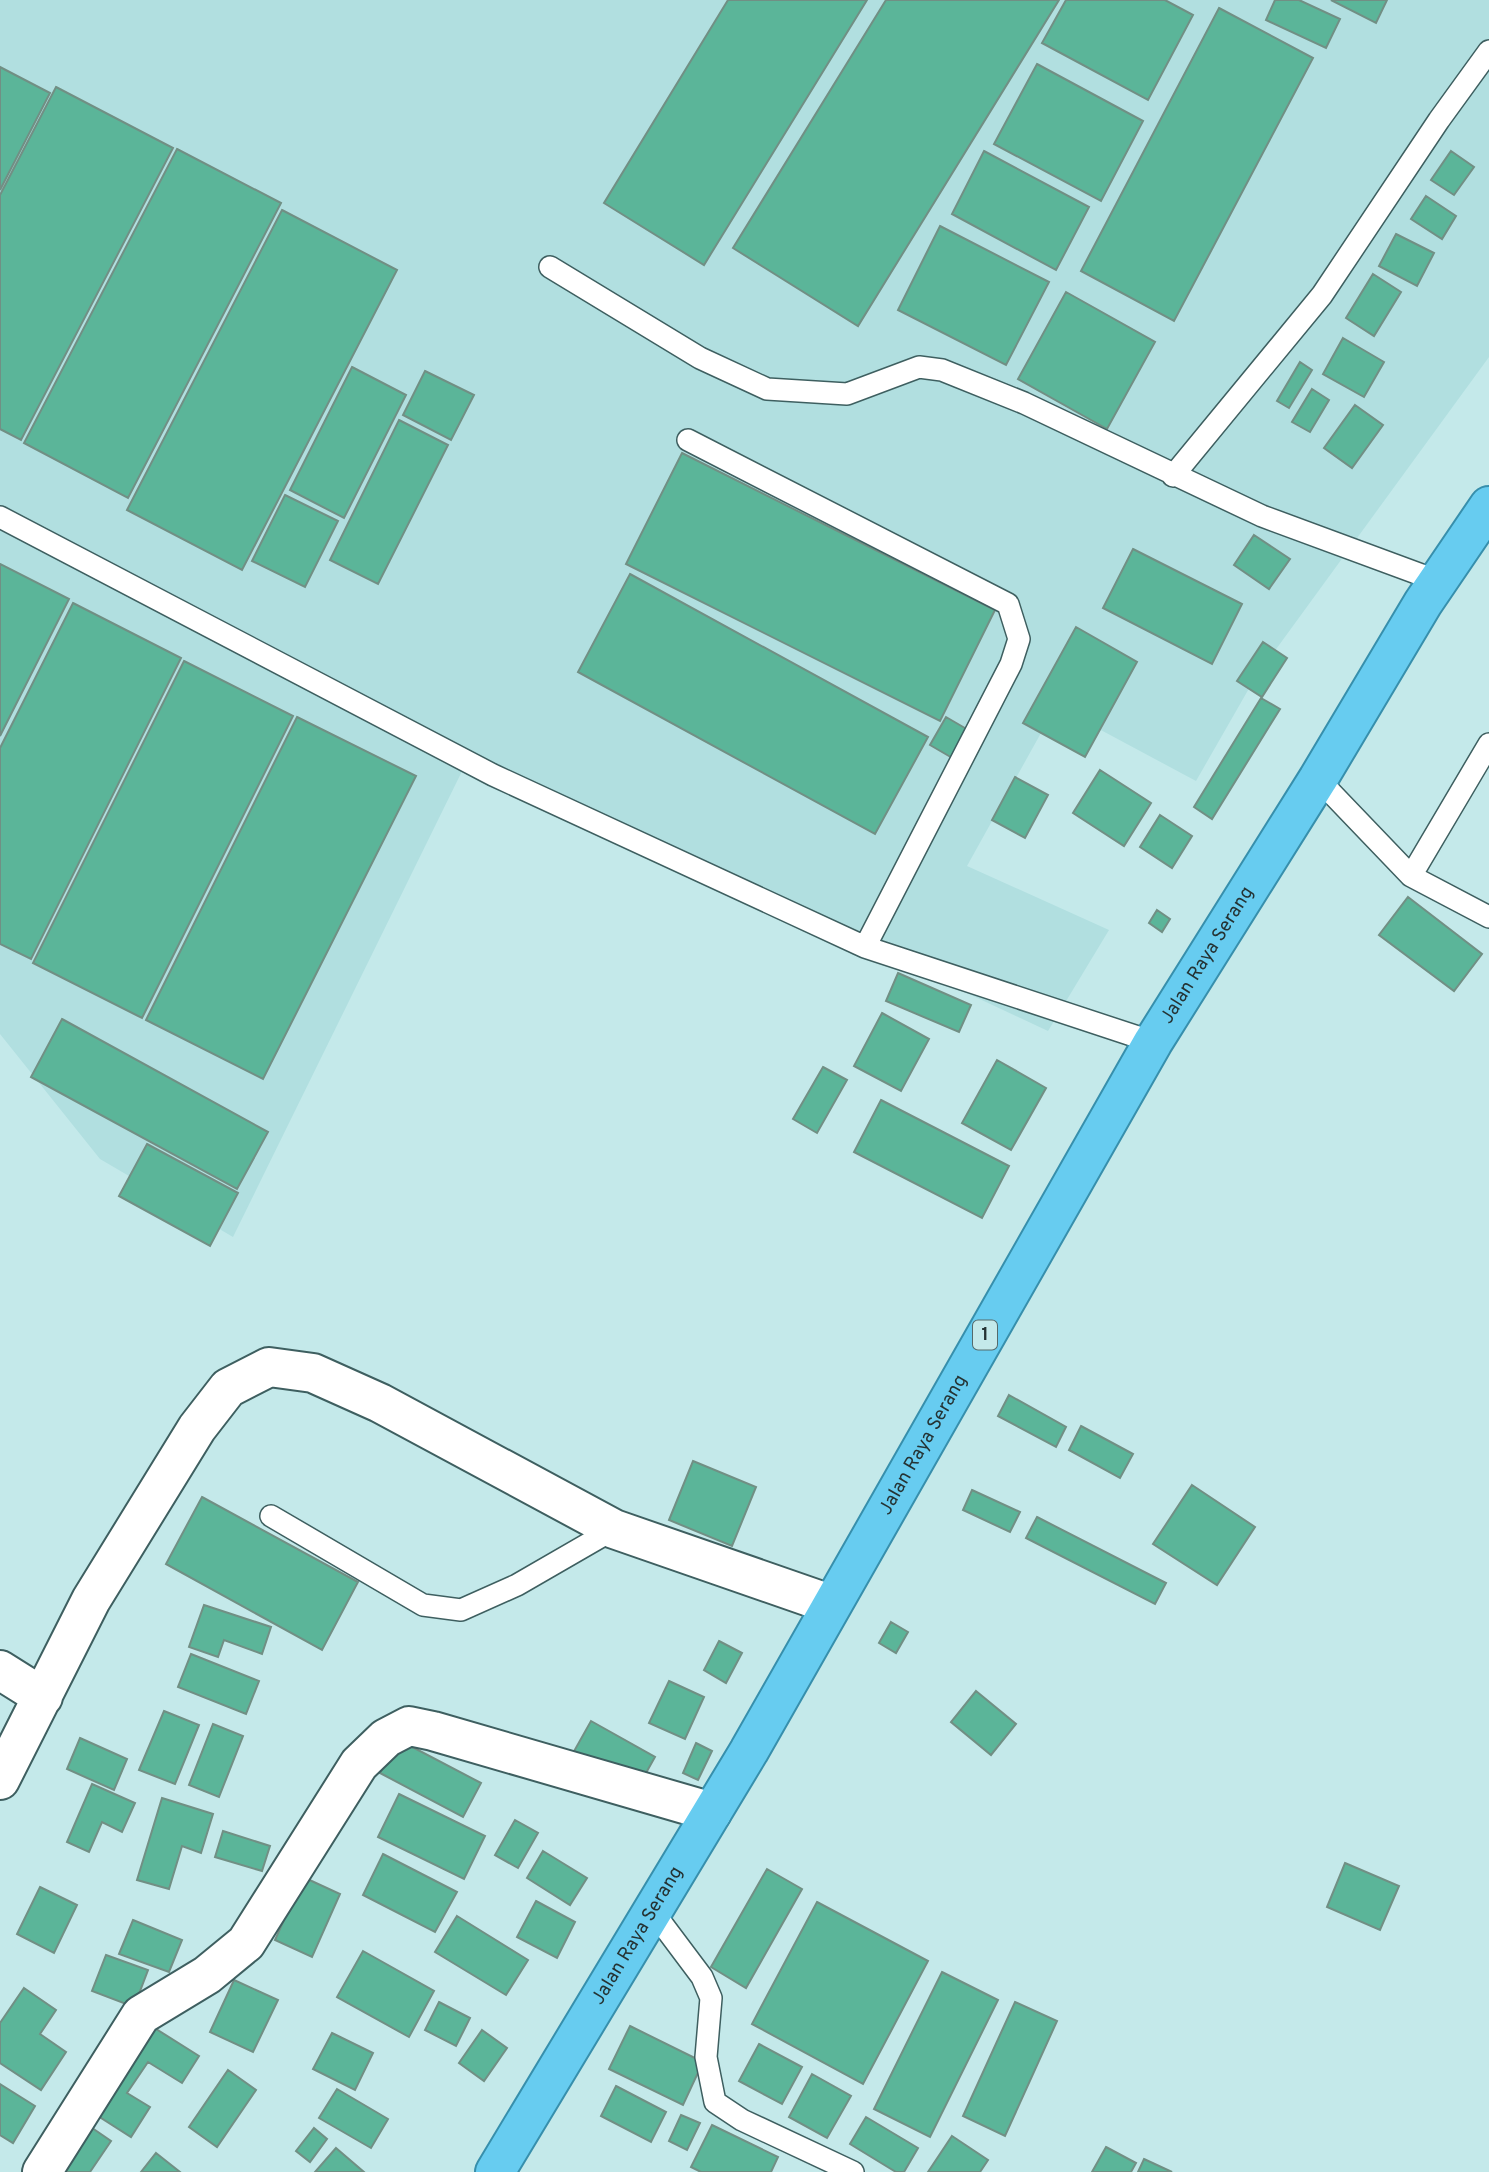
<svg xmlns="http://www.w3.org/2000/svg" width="1489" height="2172" viewBox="0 0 1489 2172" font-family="Overpass,sans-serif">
  <rect width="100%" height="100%" fill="#c4e9ea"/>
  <!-- built -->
  <path fill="#b1dfe0" d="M 0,0 L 1489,0 L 1489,357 L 1255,678 L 1196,781 L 1056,706 L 967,866 L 1109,930 L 1048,1031 L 468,759 L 233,1237 L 100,1159 L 0,1034 Z"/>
  <!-- building -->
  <path fill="#5bb599" stroke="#718f84" stroke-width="2" d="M 728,0 L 867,0 L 704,265 L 604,203 Z
    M 886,0 L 1059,0 L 858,326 L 733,248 Z
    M 1066,0 L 1165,0 L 1193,15 L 1148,100 L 1042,43 Z
    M 1275,0 L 1299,0 L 1340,19 L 1326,48 L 1266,20 Z
    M 1331,0 L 1387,0 L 1376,23 Z
    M 1219,8 L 1313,58 L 1174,321 L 1081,271 Z
    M 1037,64 L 1143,121 L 1101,201 L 994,144 Z
    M 0,67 L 50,93 L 0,190 Z
    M 56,87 L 173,148 L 21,440 L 0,429 L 0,195 Z
    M 177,149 L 281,203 L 128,498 L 24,443 Z
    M 984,151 L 1089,207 L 1056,270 L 952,214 Z
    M 1451,151 L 1474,167 L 1454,195 L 1431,180 Z
    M 1426,196 L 1456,216 L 1442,239 L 1411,219 Z
    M 282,210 L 397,270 L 242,570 L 127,510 Z
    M 940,226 L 1049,282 L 1006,365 L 898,310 Z
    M 1396,234 L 1434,253 L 1417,286 L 1379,266 Z
    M 1373,274 L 1401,292 L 1374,336 L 1346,318 Z
    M 1066,292 L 1155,342 L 1107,429 L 1018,379 Z
    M 1343,338 L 1384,362 L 1364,397 L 1323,374 Z
    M 1300,362 L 1312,370 L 1289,408 L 1277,401 Z
    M 352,367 L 406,395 L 344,518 L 290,490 Z
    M 425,371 L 474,395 L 451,440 L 403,415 Z
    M 1312,389 L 1329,400 L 1310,432 L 1292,422 Z
    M 1355,405 L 1383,425 L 1352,468 L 1324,448 Z
    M 399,420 L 448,445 L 378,584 L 330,560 Z
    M 682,453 L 995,610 L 940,721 L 626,564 Z
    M 285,495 L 338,521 L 305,587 L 252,561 Z
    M 1254,535 L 1290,559 L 1269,589 L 1234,565 Z
    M 1133,549 L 1242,604 L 1212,664 L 1103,608 Z
    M 0,564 L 69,599 L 0,736 Z
    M 630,574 L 928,737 L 875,834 L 578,672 Z
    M 73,603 L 181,658 L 31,959 L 0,944 L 0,748 Z
    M 1076,627 L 1137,662 L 1085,757 L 1023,723 Z
    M 1263,642 L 1287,658 L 1262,697 L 1237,681 Z
    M 184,661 L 293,716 L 142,1018 L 33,963 Z
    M 1261,698 L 1280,709 L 1212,819 L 1194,807 Z
    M 297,717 L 416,776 L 263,1079 L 146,1020 Z
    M 946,717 L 970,731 L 954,759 L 930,745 Z
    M 1100,770 L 1151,803 L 1124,846 L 1073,813 Z
    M 1015,777 L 1048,795 L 1025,838 L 992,820 Z
    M 1160,815 L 1192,836 L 1172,868 L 1140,847 Z
    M 1408,897 L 1482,954 L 1454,991 L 1379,935 Z
    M 1157,910 L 1170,919 L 1162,932 L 1149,923 Z
    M 898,973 L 971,1005 L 959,1032 L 886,1001 Z
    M 882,1013 L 929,1039 L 901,1091 L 854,1066 Z
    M 62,1019 L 268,1132 L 237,1189 L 31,1077 Z
    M 997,1060 L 1046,1088 L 1011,1150 L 962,1123 Z
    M 823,1067 L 847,1080 L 817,1133 L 793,1119 Z
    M 881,1100 L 1009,1166 L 982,1218 L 854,1152 Z
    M 147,1144 L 238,1193 L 210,1246 L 119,1196 Z
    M 1009,1395 L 1066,1427 L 1056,1447 L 998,1416 Z
    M 1081,1426 L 1133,1454 L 1120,1478 L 1069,1450 Z
    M 693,1461 L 756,1487 L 732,1546 L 669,1520 Z
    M 1192,1485 L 1255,1527 L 1217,1585 L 1153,1544 Z
    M 972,1490 L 1020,1512 L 1010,1532 L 963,1510 Z
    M 202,1497 L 358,1582 L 322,1650 L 166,1564 Z
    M 1037,1517 L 1166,1583 L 1155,1604 L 1026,1538 Z
    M 204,1605 L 271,1627 L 262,1654 L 224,1640 L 218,1657 L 189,1647 Z
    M 891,1622 L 908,1632 L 896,1653 L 879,1643 Z
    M 719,1641 L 742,1653 L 726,1683 L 704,1670 Z
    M 191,1654 L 259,1681 L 246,1714 L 178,1687 Z
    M 669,1681 L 704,1697 L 685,1739 L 649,1723 Z
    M 976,1691 L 1016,1724 L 991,1755 L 951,1722 Z
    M 164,1711 L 199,1725 L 175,1784 L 139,1770 Z
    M 591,1721 L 655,1757 L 637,1789 L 573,1753 Z
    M 213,1724 L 243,1736 L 219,1797 L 189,1785 Z
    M 80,1738 L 127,1759 L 114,1790 L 67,1769 Z
    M 397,1739 L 481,1783 L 463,1817 L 380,1773 Z
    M 696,1743 L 712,1751 L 698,1780 L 683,1773 Z
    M 92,1784 L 135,1803 L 122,1832 L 102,1822 L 89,1852 L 67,1842 Z
    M 399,1794 L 485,1836 L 464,1879 L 378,1837 Z
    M 162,1798 L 213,1814 L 201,1853 L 182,1846 L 169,1889 L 137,1880 Z
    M 515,1820 L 538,1833 L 518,1868 L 495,1855 Z
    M 223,1831 L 270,1846 L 262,1871 L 215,1857 Z
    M 543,1851 L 587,1878 L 570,1905 L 527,1878 Z
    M 383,1854 L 457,1892 L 435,1932 L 363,1895 Z
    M 1345,1863 L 1399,1886 L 1380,1930 L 1327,1907 Z
    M 767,1869 L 802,1889 L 746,1988 L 711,1967 Z
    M 303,1877 L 340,1894 L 312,1957 L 275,1940 Z
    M 40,1887 L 77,1905 L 54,1953 L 17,1934 Z
    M 536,1901 L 575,1922 L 557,1958 L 517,1937 Z
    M 817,1902 L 928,1961 L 863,2084 L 752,2024 Z
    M 457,1916 L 528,1960 L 506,1995 L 435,1952 Z
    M 133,1920 L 182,1940 L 169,1972 L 119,1954 Z
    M 363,1951 L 434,1991 L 409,2037 L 337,1997 Z
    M 106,1955 L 148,1970 L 134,2007 L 92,1991 Z
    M 942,1972 L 998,2000 L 930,2137 L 874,2109 Z
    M 234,1980 L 278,2000 L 253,2052 L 210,2032 Z
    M 24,1988 L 56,2010 L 40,2034 L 66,2052 L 41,2090 L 0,2063 L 0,2023 Z
    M 439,2002 L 470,2018 L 456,2046 L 425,2030 Z
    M 1015,2002 L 1057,2021 L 1005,2136 L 963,2116 Z
    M 145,2022 L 199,2056 L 182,2083 L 148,2062 L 127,2093 L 150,2107 L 131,2137 L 87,2109 Z
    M 630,2026 L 703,2062 L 683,2105 L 609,2069 Z
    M 482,2030 L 507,2048 L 484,2081 L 459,2063 Z
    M 332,2033 L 373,2053 L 355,2090 L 313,2069 Z
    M 759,2044 L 802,2067 L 782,2104 L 739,2081 Z
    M 228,2070 L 256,2090 L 217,2147 L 189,2127 Z
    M 812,2074 L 851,2096 L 827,2138 L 789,2117 Z
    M 0,2084 L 35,2106 L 13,2143 L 0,2135 Z
    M 616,2086 L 666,2112 L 651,2142 L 601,2116 Z
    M 337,2089 L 388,2119 L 371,2148 L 319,2118 Z
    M 681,2115 L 700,2123 L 687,2150 L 669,2141 Z
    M 866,2117 L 918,2148 L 904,2172 L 896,2172 L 850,2144 Z
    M 82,2121 L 111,2141 L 90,2172 L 50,2172 Z
    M 712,2125 L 778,2157 L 771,2172 L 701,2172 L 691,2167 Z
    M 314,2128 L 327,2139 L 310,2162 L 296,2151 Z
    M 952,2136 L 988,2160 L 980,2172 L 928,2172 Z
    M 1106,2147 L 1136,2163 L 1131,2172 L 1092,2172 Z
    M 336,2148 L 364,2172 L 315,2172 Z
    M 156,2153 L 180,2172 L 141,2172 Z
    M 1144,2159 L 1172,2172 L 1138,2172 Z"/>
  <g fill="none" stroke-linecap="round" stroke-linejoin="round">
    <defs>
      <path id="service" d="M 550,267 L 700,358 L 767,389 L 847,394 L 919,367 L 942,370 L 1024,403 L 1262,516 L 1438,581
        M 688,440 L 1008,604 L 1019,639 L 1011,664 L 865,947
        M 1173,476 L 1322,295 L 1439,120 L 1489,51
        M 0,517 L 493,775 L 865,947 L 1153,1042
        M 1318,779 L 1411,876 L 1489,917
        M 1411,876 L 1489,744
        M 271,1516 L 423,1605 L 461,1610 L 517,1585 L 614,1529
        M 651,1909 L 702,1977 L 711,1998 L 706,2057 L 715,2102 L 742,2120 L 853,2172"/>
      <path id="minor" d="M 0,1670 L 43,1697
        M 0,1780 L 91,1600 L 197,1428 L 228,1388 L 269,1367 L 313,1373 L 380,1403 L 614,1529 L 830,1604
        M 42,2172 L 141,2015 L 207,1975 L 246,1943 L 359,1764 L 386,1738 L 409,1726 L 433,1731 L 712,1812"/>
      <g id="trunk">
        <path id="s1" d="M 495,2172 L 749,1751 L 1153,1042 L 1318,779 L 1423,603 L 1489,506"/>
      </g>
    </defs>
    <!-- service casing -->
    <use href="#service" stroke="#3e5f60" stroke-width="24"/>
    <!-- minor casing -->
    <use href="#minor" stroke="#3e5f60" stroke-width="42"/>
    <!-- trunk casing -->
    <use href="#trunk" stroke="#378fac" stroke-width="42"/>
    <!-- service -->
    <use href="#service" stroke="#fff" stroke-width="21"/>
    <!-- minor -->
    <use href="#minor" stroke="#fff" stroke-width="38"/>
    <!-- trunk -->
    <use href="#trunk" stroke="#67ccf0" stroke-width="38"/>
  </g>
  <g text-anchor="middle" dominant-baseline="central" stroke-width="6" stroke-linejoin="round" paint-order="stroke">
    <!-- shield labels -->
    <rect fill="#c4e9ea" stroke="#556a6b" stroke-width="2" x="973" y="1320.5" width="24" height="29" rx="5"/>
    <g font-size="18" font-weight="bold" fill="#253334">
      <text x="985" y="1335">1</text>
    </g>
    <!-- street labels -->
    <g font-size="19" fill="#253334" stroke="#c4e9ea">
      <text stroke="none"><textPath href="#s1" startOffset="1410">Jalan Raya Serang</textPath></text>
      <text stroke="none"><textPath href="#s1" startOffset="844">Jalan Raya Serang</textPath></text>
      <text stroke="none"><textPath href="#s1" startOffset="276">Jalan Raya Serang</textPath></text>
    </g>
  </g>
</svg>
